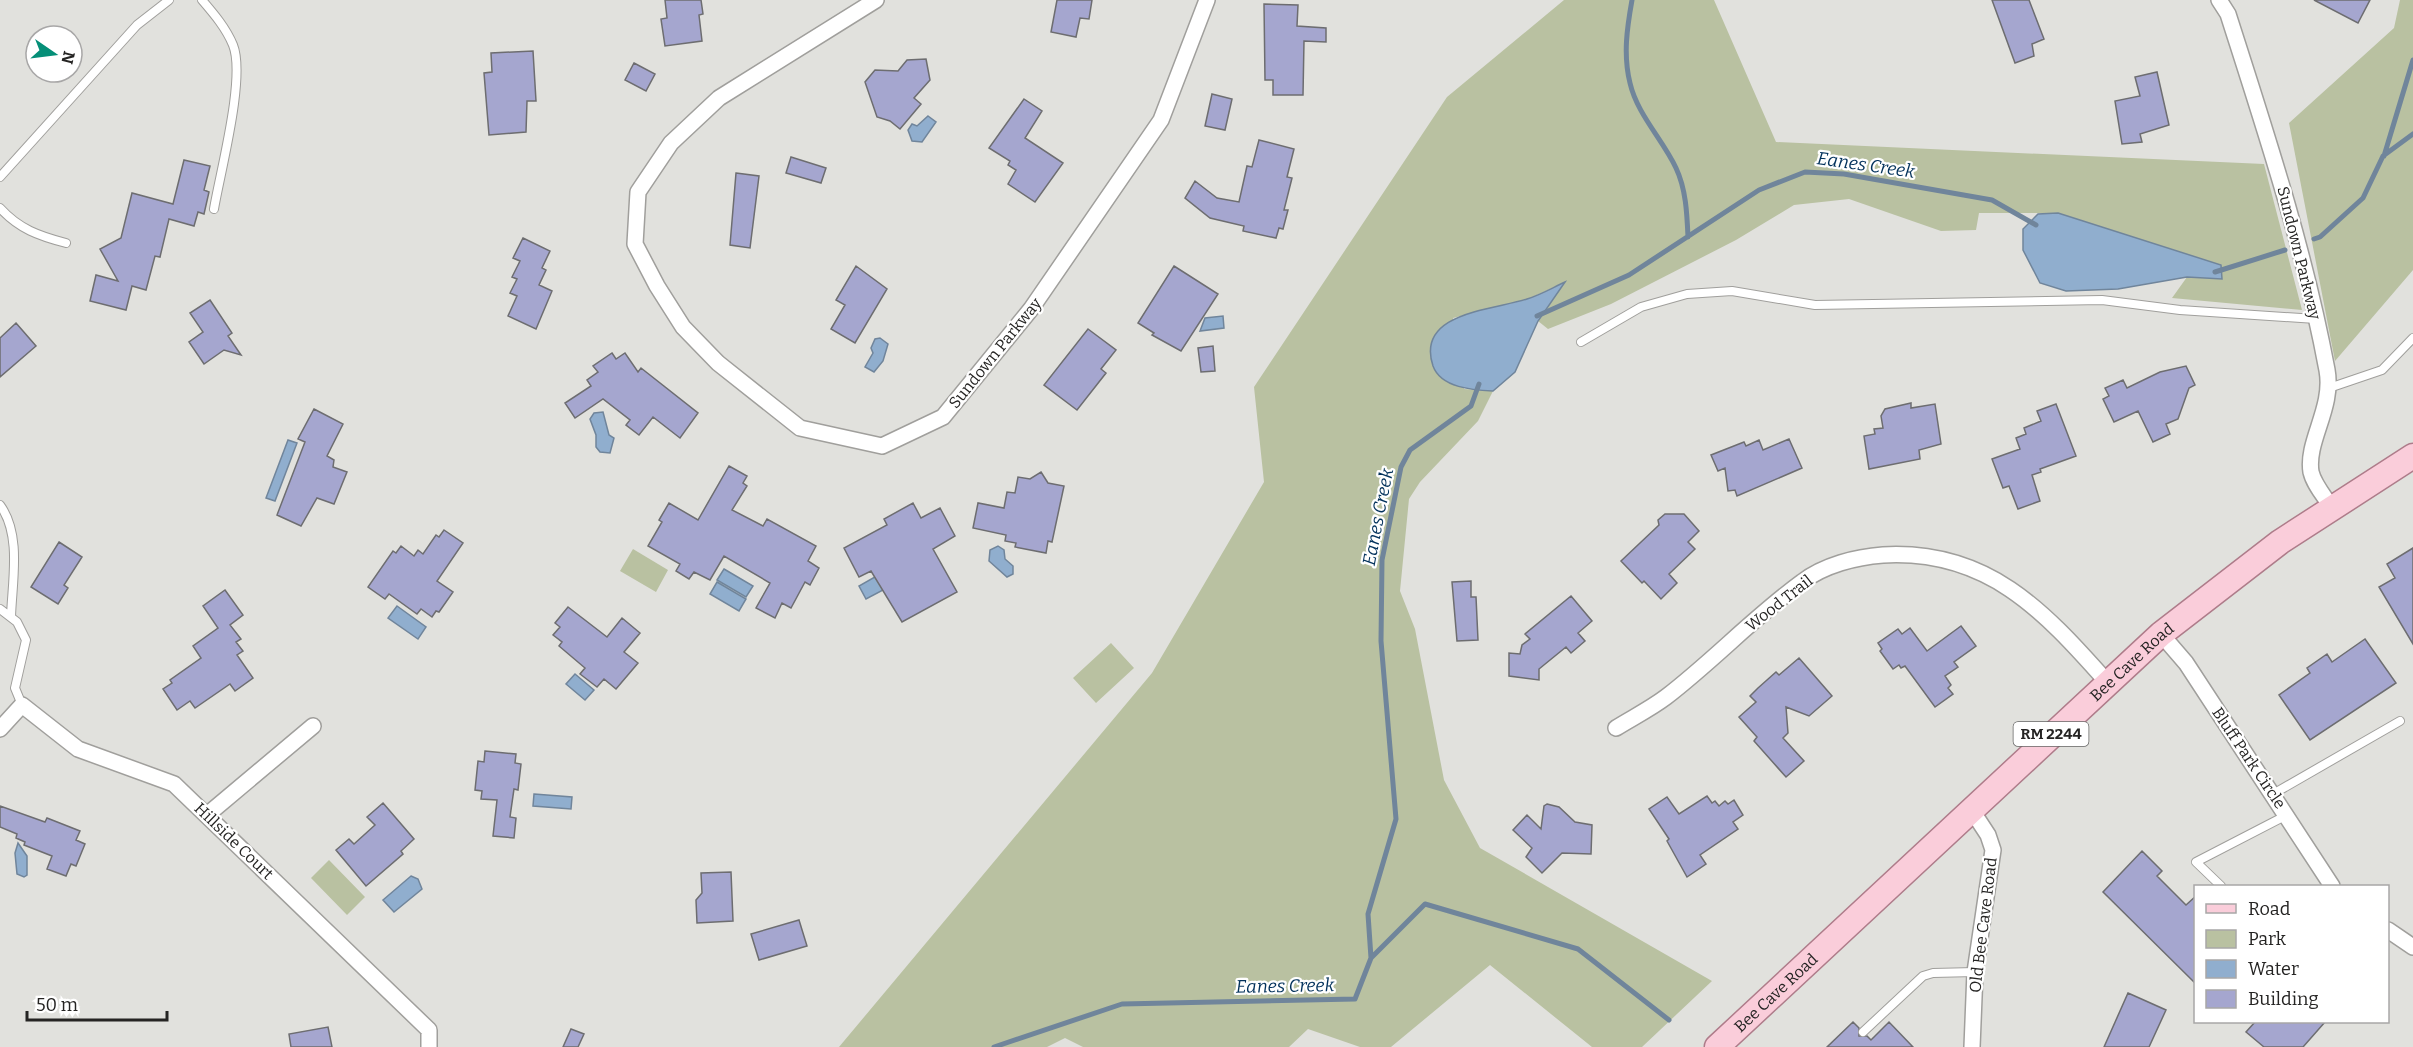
<svg xmlns="http://www.w3.org/2000/svg" width="2413" height="1047" viewBox="0 0 2413 1047" font-family="Bitter,serif">
  <rect width="100%" height="100%" fill="#e1e1dd"/>
  <!-- green -->
  <path fill="#b9c1a1" d="M 1564,0 L 1714,0 L 1776,142 L 2264,164 L 2302,310 L 2172,298 L 2187,277 L 2221,279 L 2122,235 L 2058,213 L 1979,213 L 1976,230 L 1941,231 L 1849,199 L 1794,205 L 1736,240 L 1611,304 L 1548,329 L 1538,321 L 1563,283 L 1528,299 L 1453,318 L 1464,389 L 1493,391 L 1478,421 L 1420,482 L 1409,499 L 1400,591 L 1415,629 L 1444,780 L 1480,848 L 1712,981 L 1642,1047 L 1592,1047 L 1490,965 L 1391,1047 L 1360,1047 L 1308,1029 L 1289,1047 L 1083,1047 L 1065,1038 L 1047,1047 L 839,1047 L 1152,673 L 1264,482 L 1254,387 L 1447,97 Z
    M 2400,0 L 2413,0 L 2413,270 L 2335,361 L 2289,123 L 2394,28 Z
    M 633,549 L 668,570 L 656,592 L 620,571 Z
    M 1111,643 L 1134,668 L 1096,703 L 1073,678 Z
    M 329,860 L 365,897 L 347,915 L 311,878 Z"/>
  <!-- water -->
  <path fill="#90aece" stroke="#70859b" stroke-width="1.5" d="M 928,116 L 936,122 L 922,142 L 912,141 L 908,130 L 912,124 L 917,126 Z
    M 2058,213 L 2221,265 L 2222,279 L 2187,277 L 2118,289 L 2066,291 L 2040,283 L 2023,250 L 2023,229 L 2038,214 Z
    M 1565,282 L 1538,321 L 1515,372 L 1493,391 C 1473,390 1441,388 1433,366 C 1415,312 1494,310 1527,299 C 1540,295 1552,288 1565,282 Z
    M 1223,316 L 1224,328 L 1200,331 L 1205,318 Z
    M 880,338 L 888,344 L 883,361 L 874,372 L 865,367 L 873,353 L 871,348 L 875,339 Z
    M 603,412 L 609,435 L 614,438 L 610,453 L 600,452 L 596,447 L 596,435 L 590,419 L 594,413 Z
    M 288,440 L 297,443 L 275,501 L 266,498 Z
    M 998,546 L 1004,550 L 1005,559 L 1013,566 L 1013,574 L 1007,577 L 989,561 L 990,550 Z
    M 894,566 L 902,580 L 866,599 L 859,586 Z
    M 724,569 L 753,586 L 746,597 L 717,580 Z
    M 717,582 L 746,599 L 739,611 L 710,594 Z
    M 397,606 L 426,627 L 418,639 L 388,618 Z
    M 575,674 L 594,690 L 585,700 L 566,684 Z
    M 534,794 L 572,797 L 571,809 L 533,806 Z
    M 18,843 L 27,856 L 27,875 L 24,877 L 17,874 L 15,853 Z
    M 411,876 L 418,879 L 422,889 L 394,912 L 383,900 Z"/>
  <g fill="none" stroke-linecap="round" stroke-linejoin="round">
    <!-- stream -->
    <path stroke="#70859b" stroke-width="5" d="M 1632,0 C 1627,28 1623,55 1630,83 C 1637,114 1663,140 1676,168 C 1686,189 1687,214 1688,237
      M 2384,156 L 2413,60
      M 2314,239 L 2320,237 L 2363,198 L 2383,156 L 2413,134
      M 2215,272 L 2285,250
      M 1537,316 L 1629,275 L 1759,190 L 1805,172 L 1844,174 L 1992,200 L 2036,225
      M 1371,958 L 1425,904 L 1578,949 L 1669,1020
      M 994,1047 L 1122,1004 L 1355,999 L 1371,958 L 1368,914 L 1396,819 L 1381,641 L 1382,560 L 1401,467 L 1410,450 L 1471,406 L 1479,384"/>
  </g>
  <!-- building -->
  <path fill="#a5a6cf" stroke="#6d6d70" stroke-width="1.5" d="M 665,0 L 701,0 L 703,14 L 699,15 L 702,41 L 665,46 L 661,19 L 667,18 Z
    M 1057,0 L 1092,0 L 1089,19 L 1080,18 L 1076,37 L 1051,32 Z
    M 1992,0 L 2029,0 L 2044,39 L 2032,44 L 2034,56 L 2015,63 Z
    M 2314,0 L 2370,0 L 2358,23 Z
    M 1264,4 L 1298,5 L 1297,26 L 1326,28 L 1326,42 L 1304,41 L 1303,95 L 1273,95 L 1273,80 L 1265,80 Z
    M 533,51 L 536,101 L 527,101 L 526,132 L 489,135 L 484,73 L 492,72 L 491,53 Z
    M 926,59 L 930,80 L 914,98 L 921,104 L 900,129 L 890,121 L 877,117 L 865,82 L 875,70 L 898,71 L 907,60 Z
    M 634,63 L 655,74 L 646,91 L 625,80 Z
    M 2157,72 L 2169,125 L 2140,134 L 2142,142 L 2122,144 L 2115,101 L 2140,96 L 2135,77 Z
    M 1212,94 L 1232,99 L 1225,130 L 1205,126 Z
    M 1024,99 L 1042,111 L 1025,138 L 1063,163 L 1035,202 L 1008,184 L 1016,170 L 1008,165 L 1010,161 L 989,148 Z
    M 1259,140 L 1294,149 L 1287,177 L 1292,178 L 1284,210 L 1288,210 L 1283,229 L 1279,228 L 1276,238 L 1243,231 L 1244,226 L 1210,218 L 1185,198 L 1195,181 L 1217,198 L 1239,202 L 1247,166 L 1252,167 Z
    M 791,157 L 826,168 L 821,183 L 786,173 Z
    M 184,160 L 210,166 L 204,190 L 209,192 L 204,214 L 198,212 L 194,226 L 169,219 L 160,257 L 155,256 L 146,290 L 132,286 L 126,310 L 90,301 L 96,275 L 118,281 L 100,249 L 121,238 L 132,193 L 173,204 Z
    M 736,173 L 759,176 L 750,248 L 730,245 Z
    M 523,238 L 550,251 L 542,268 L 546,270 L 539,285 L 552,291 L 536,329 L 508,316 L 517,296 L 510,293 L 517,279 L 512,277 L 520,261 L 513,258 Z
    M 856,266 L 887,289 L 855,343 L 831,329 L 845,305 L 836,300 Z
    M 1174,266 L 1218,294 L 1181,351 L 1152,335 L 1154,333 L 1138,323 Z
    M 210,300 L 232,333 L 228,336 L 241,355 L 224,350 L 204,364 L 189,342 L 203,332 L 190,313 Z
    M 16,323 L 36,346 L 0,377 L 0,338 Z
    M 1088,329 L 1116,350 L 1101,369 L 1106,373 L 1077,410 L 1044,385 Z
    M 1213,346 L 1215,371 L 1201,372 L 1198,348 Z
    M 612,353 L 616,359 L 625,353 L 638,372 L 641,368 L 698,413 L 680,438 L 653,417 L 639,435 L 626,425 L 630,420 L 603,399 L 575,418 L 565,403 L 591,386 L 587,380 L 598,372 L 593,366 Z
    M 2186,366 L 2195,385 L 2189,388 L 2178,419 L 2166,424 L 2170,434 L 2153,442 L 2138,411 L 2114,422 L 2103,399 L 2109,396 L 2105,388 L 2123,380 L 2127,388 L 2160,372 Z
    M 1911,403 L 1911,408 L 1935,404 L 1941,444 L 1919,450 L 1920,459 L 1869,469 L 1864,436 L 1875,434 L 1874,429 L 1883,428 L 1881,416 L 1885,409 Z
    M 2056,404 L 2076,456 L 2040,469 L 2041,472 L 2032,475 L 2040,501 L 2018,509 L 2009,486 L 2003,488 L 1992,459 L 2020,449 L 2016,438 L 2026,434 L 2024,428 L 2041,421 L 2037,411 Z
    M 314,409 L 343,424 L 327,456 L 334,460 L 333,467 L 347,472 L 334,504 L 317,498 L 301,526 L 277,515 L 305,442 L 298,439 Z
    M 1789,439 L 1802,468 L 1737,496 L 1735,490 L 1728,491 L 1725,468 L 1718,471 L 1711,455 L 1744,442 L 1746,446 L 1759,440 L 1763,450 Z
    M 729,466 L 747,476 L 743,483 L 747,486 L 732,510 L 763,526 L 767,519 L 816,546 L 808,561 L 819,568 L 810,585 L 805,582 L 791,608 L 782,603 L 775,618 L 756,608 L 770,583 L 724,556 L 710,580 L 694,572 L 689,579 L 676,571 L 680,564 L 648,546 L 662,522 L 659,520 L 669,503 L 698,520 Z
    M 1041,472 L 1048,483 L 1064,486 L 1052,542 L 1048,541 L 1046,553 L 1015,547 L 1016,543 L 1005,541 L 1006,535 L 973,528 L 978,503 L 1004,508 L 1007,492 L 1015,493 L 1018,477 L 1030,479 Z
    M 913,503 L 921,518 L 940,508 L 955,536 L 933,549 L 957,592 L 902,622 L 871,571 L 859,577 L 844,548 L 887,525 L 884,519 Z
    M 1665,514 L 1684,514 L 1699,531 L 1688,542 L 1695,549 L 1669,574 L 1677,583 L 1661,599 L 1644,581 L 1642,583 L 1621,561 L 1659,525 L 1658,520 Z
    M 444,530 L 463,543 L 437,581 L 453,592 L 439,612 L 436,611 L 432,617 L 421,609 L 417,614 L 389,594 L 385,599 L 368,587 L 393,551 L 396,553 L 401,546 L 414,556 L 418,550 L 423,554 L 436,535 L 439,537 Z
    M 59,542 L 82,557 L 64,585 L 68,588 L 58,604 L 31,587 Z
    M 2413,548 L 2413,644 L 2379,587 L 2395,578 L 2387,564 Z
    M 1471,581 L 1471,597 L 1476,597 L 1478,640 L 1457,641 L 1452,582 Z
    M 225,590 L 243,615 L 230,625 L 241,639 L 236,642 L 243,651 L 237,655 L 253,678 L 235,691 L 230,684 L 195,708 L 190,701 L 177,710 L 163,689 L 172,683 L 170,680 L 201,658 L 193,646 L 218,628 L 203,606 Z
    M 1571,596 L 1592,621 L 1578,633 L 1585,641 L 1571,653 L 1566,647 L 1539,669 L 1539,680 L 1509,676 L 1509,653 L 1520,654 L 1522,645 L 1530,639 L 1525,634 Z
    M 568,607 L 607,637 L 622,618 L 640,633 L 624,652 L 638,663 L 616,689 L 604,679 L 597,687 L 580,674 L 585,668 L 559,646 L 562,642 L 553,635 L 560,627 L 555,623 Z
    M 1961,626 L 1976,646 L 1954,662 L 1958,667 L 1945,676 L 1951,685 L 1948,688 L 1953,694 L 1935,707 L 1905,666 L 1901,668 L 1899,665 L 1893,669 L 1880,651 L 1882,649 L 1878,643 L 1898,629 L 1902,634 L 1910,628 L 1927,651 Z
    M 2365,639 L 2396,683 L 2310,740 L 2279,695 L 2310,673 L 2307,668 L 2327,654 L 2332,662 Z
    M 1799,658 L 1832,696 L 1809,716 L 1786,707 L 1788,733 L 1783,738 L 1804,761 L 1786,777 L 1754,741 L 1757,737 L 1739,717 L 1756,702 L 1750,696 L 1758,688 L 1776,672 L 1779,675 Z
    M 485,751 L 516,754 L 515,763 L 521,764 L 518,790 L 514,789 L 510,817 L 516,818 L 514,838 L 493,836 L 497,800 L 481,799 L 482,791 L 475,790 L 478,761 L 484,762 Z
    M 1707,796 L 1712,803 L 1715,801 L 1719,806 L 1725,801 L 1728,804 L 1734,800 L 1743,815 L 1733,822 L 1738,829 L 1700,855 L 1706,864 L 1687,877 L 1667,841 L 1669,839 L 1649,809 L 1667,797 L 1679,814 Z
    M 383,803 L 414,839 L 401,851 L 403,854 L 366,886 L 336,850 L 349,839 L 354,844 L 375,825 L 367,817 Z
    M 1547,804 L 1559,807 L 1575,822 L 1592,825 L 1591,854 L 1562,853 L 1542,873 L 1526,857 L 1532,848 L 1513,830 L 1527,815 L 1541,829 L 1544,806 Z
    M 0,806 L 45,822 L 47,818 L 80,831 L 76,840 L 85,844 L 76,866 L 71,864 L 66,876 L 47,869 L 52,856 L 24,845 L 25,842 L 16,838 L 17,834 L 0,827 Z
    M 2142,851 L 2162,871 L 2157,876 L 2186,905 L 2196,896 L 2196,984 L 2103,892 Z
    M 731,872 L 733,921 L 697,923 L 696,900 L 702,893 L 701,873 Z
    M 799,920 L 807,946 L 759,960 L 751,934 Z
    M 2128,993 L 2166,1010 L 2149,1047 L 2104,1047 Z
    M 1853,1022 L 1859,1028 L 1859,1036 L 1867,1036 L 1871,1040 L 1889,1022 L 1913,1047 L 1827,1047 Z
    M 2255,1022 L 2325,1022 L 2303,1047 L 2264,1047 L 2246,1032 Z
    M 328,1027 L 332,1047 L 291,1047 L 289,1034 Z
    M 571,1029 L 584,1034 L 578,1047 L 563,1047 Z"/>
  <g fill="none" stroke-linecap="round" stroke-linejoin="round">
    <defs>
      <path id="service" d="M 202,0 C 214,14 226,28 233,45 C 246,77 220,173 214,209
        M 0,177 L 137,25 L 169,0
        M 0,208 C 19,229 39,236 66,243
        M 1581,342 L 1641,307 L 1687,294 L 1732,291 L 1815,305 L 2102,300 L 2180,310 L 2316,319
        M 2329,388 L 2382,370 L 2413,338
        M 0,505 C 22,535 12,582 11,617
        M 0,609 L 17,622 L 26,640 L 15,688 L 22,705
        M 2273,794 L 2400,721
        M 2221,886 L 2196,862 L 2287,815
        M 1863,1032 L 1923,976 L 1933,973 L 1975,972"/>
      <path id="minor" d="M 876,0 L 719,98 L 671,143 L 638,192 L 635,244 L 657,286 L 683,327 L 718,363 L 800,428 L 882,446 L 943,417 L 1031,309 L 1161,120 L 1207,0
        M 2219,0 L 2228,14 C 2266,133 2304,247 2327,370 C 2334,408 2306,441 2311,472 C 2314,485 2325,497 2332,508
        M 2161,634 L 2186,663 L 2332,886
        M 1616,728 C 1632,718 1650,709 1666,697 C 1713,661 1754,617 1802,582 C 1824,565 1856,557 1883,555 C 1987,549 2043,610 2107,682
        M 0,729 L 22,705 L 78,749 L 174,784 L 429,1030 L 429,1047
        M 1971,809 L 1988,835 L 1993,850 L 1975,972 L 1972,1047
        M 207,815 L 313,726
        M 2388,930 L 2413,947"/>
      <g id="primary">
        <path id="s1" d="M 1717,1047 L 2161,634 L 2280,542 L 2413,456"/>
      </g>
    </defs>
    <!-- service casing -->
    <use href="#service" stroke="#a09f9c" stroke-width="10"/>
    <!-- minor casing -->
    <use href="#minor" stroke="#a09f9c" stroke-width="18"/>
    <!-- primary casing -->
    <use href="#primary" stroke="#ae7c8a" stroke-width="27"/>
    <!-- service -->
    <use href="#service" stroke="#fff" stroke-width="8"/>
    <!-- minor -->
    <use href="#minor" stroke="#fff" stroke-width="15"/>
    <!-- primary -->
    <use href="#primary" stroke="#facdda" stroke-width="24"/>
  </g>
  <g text-anchor="middle" dominant-baseline="central" stroke-width="4.5" stroke-linejoin="round" paint-order="stroke">
    <!-- shield labels -->
    <rect fill="#fff" stroke="#666665" stroke-width="1.5" x="2013.5" y="722" width="75" height="24" rx="4.5"/>
    <g font-size="15" font-weight="bold" fill="#252423">
      <text x="2051" y="734">RM 2244</text>
    </g>
    <!-- street labels -->
    <g font-size="16" fill="#252423" stroke="#fff">
      <text transform="translate(2299 253) rotate(76)">Sundown Parkway</text>
      <text transform="translate(995 353) rotate(-51)">Sundown Parkway</text>
      <text transform="translate(1779 603) rotate(-38)">Wood Trail</text>
      <text stroke="none"><textPath href="#s1" startOffset="566">Bee Cave Road</textPath></text>
      <text transform="translate(2249 758) rotate(56)">Bluff Park Circle</text>
      <text transform="translate(234 841) rotate(44)">Hillside Court</text>
      <text transform="translate(1983 925) rotate(-83)">Old Bee Cave Road</text>
      <text stroke="none"><textPath href="#s1" startOffset="80">Bee Cave Road</textPath></text>
    </g>
    <!-- water labels -->
    <g font-size="18" font-style="italic" fill="#02315b" stroke="#fff">
      <text transform="translate(1866 165) rotate(8)">Eanes Creek</text>
      <text transform="translate(1378 517) rotate(-79)">Eanes Creek</text>
      <text transform="translate(1285 986) rotate(-1)">Eanes Creek</text>
    </g>
  </g>
  <!-- legend -->
  <rect x="2194" y="885" width="195" height="138" fill="#ffffff" stroke="#a8a7a7" stroke-width="1.5"/>
  <rect x="2206" y="904" width="30" height="9" fill="#facdda" stroke="#a8a7a7" stroke-width="1.5"/>
  <text x="2248" y="915" font-size="18" fill="#252423">Road</text>
  <rect x="2206" y="930" width="30" height="18" fill="#b9c1a1" stroke="#a8a7a7" stroke-width="1.5"/>
  <text x="2248" y="945" font-size="18" fill="#252423">Park</text>
  <rect x="2206" y="960" width="30" height="18" fill="#90aece" stroke="#a8a7a7" stroke-width="1.5"/>
  <text x="2248" y="975" font-size="18" fill="#252423">Water</text>
  <rect x="2206" y="990" width="30" height="18" fill="#a5a6cf" stroke="#a8a7a7" stroke-width="1.5"/>
  <text x="2248" y="1005" font-size="18" fill="#252423">Building</text>
  <!-- north arrow -->
  <g transform="translate(54 54) rotate(104)"><circle r="28" fill="#ffffff" stroke="#a8a7a7" stroke-width="1.5"/>
  <path d="M0-4.5L10 22L0 15L-10 22Z" fill="#058f78"/>
  <text y="-9" font-size="16" font-weight="bold" text-anchor="middle" fill="#252423">N</text>
  </g>
  <!-- scale -->
  <path d="M27 1011v9h140v-9" fill="none" stroke="#252423" stroke-width="3"/>
  <text x="36" y="1011" font-size="18" fill="#252423" stroke="#ffffff" stroke-width="4.5" paint-order="stroke">50 m</text>
</svg>
